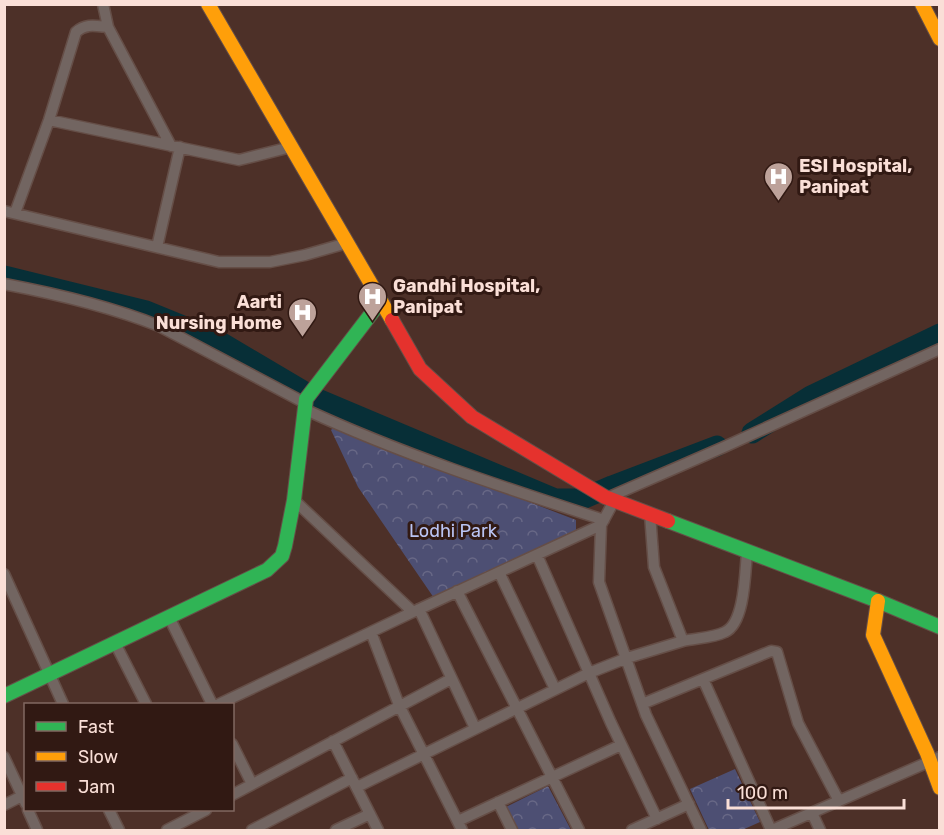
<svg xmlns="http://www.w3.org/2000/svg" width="944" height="835" viewBox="0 0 944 835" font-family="Rubik,sans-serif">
  <defs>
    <pattern id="park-crowns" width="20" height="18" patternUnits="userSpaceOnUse" patternTransform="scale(1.5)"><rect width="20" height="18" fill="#4d4f73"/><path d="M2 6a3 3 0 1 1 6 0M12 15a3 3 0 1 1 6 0" fill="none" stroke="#686886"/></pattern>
  </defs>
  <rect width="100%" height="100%" fill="#4d3028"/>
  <!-- park -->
  <path fill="url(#park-crowns)" d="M 334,427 L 576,520 L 576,534 L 434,598 L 358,487 L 331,430 Z
    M 735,769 L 760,822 L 742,830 L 709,830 L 690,789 Z
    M 548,786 L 571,830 L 518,830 L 506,807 Z"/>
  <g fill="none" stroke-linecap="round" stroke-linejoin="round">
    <!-- river -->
    <path stroke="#072f37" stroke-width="21" d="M 4,276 L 146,311 L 217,340 L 315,398 L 555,499 L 582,499 L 612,486 L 717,446
      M 752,433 L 811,396 L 940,334"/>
    <defs>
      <path id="street" d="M 103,4 L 108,27 L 171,146
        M 49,120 L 239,160 L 291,147
        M 4,211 L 219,262 L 270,262 L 305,255 L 347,243
        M 15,213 L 49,120 L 76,32 C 86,23 96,26 108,27
        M 157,247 L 180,147
        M 4,284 C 57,294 109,306 159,326 L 305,403
        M 304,409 C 401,454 502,487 604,520
        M 607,498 L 724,447 L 940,349
        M 294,500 L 413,612 L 601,525
        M 614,501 L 601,525 L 599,582 L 646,715 L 701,830
        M 537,555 L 611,723 L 657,819
        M 499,572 L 555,689
        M 4,574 L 63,704
        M 457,591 L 579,830
        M 419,609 L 475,728
        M 169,617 L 212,704
        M 371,632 L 399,705 L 462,830
        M 683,641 C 696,638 713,638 725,632 C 745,623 745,572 747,552
        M 115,643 L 146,704
        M 703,679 L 771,830
        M 219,704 L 413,612
        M 642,704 L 771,651 L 777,652 L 798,723 L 839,801
        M 333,741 L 378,830
        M 232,744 L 252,784
        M 4,757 L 26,804
        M 357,787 L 589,673 L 627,658 L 683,641 L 654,567 L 650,514
        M 232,795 L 451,679
        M 498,802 L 512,830
        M 4,805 L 26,794
        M 28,810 L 37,830
        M 109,810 L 119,830
        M 812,813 L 820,830
        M 458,821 L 621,745
        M 167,830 L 206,810
        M 252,830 L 352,778
        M 336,830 L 370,814
        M 632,830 L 689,804
        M 772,830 L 940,757"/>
      <path id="fast" d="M 668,521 L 878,601 L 940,627
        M 4,696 L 267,570 L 282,556 L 285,546 L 294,500 L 306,399 L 381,301"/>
      <path id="slow" d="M 208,4 L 392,320
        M 922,4 L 940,39
        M 878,601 L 873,635 L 927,753 L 940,788"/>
      <path id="jam" d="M 392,320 L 420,369 L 472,417 L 605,497 L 668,521"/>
    </defs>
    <!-- street casing -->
    <use href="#street" stroke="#654e47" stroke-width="13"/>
    <!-- fast casing -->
    <use href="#fast" stroke="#654e47" stroke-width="16"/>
    <!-- slow casing -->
    <use href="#slow" stroke="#654e47" stroke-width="16"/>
    <!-- jam casing -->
    <use href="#jam" stroke="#654e47" stroke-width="16"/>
    <!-- street -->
    <use href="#street" stroke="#726561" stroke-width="10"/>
    <!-- fast -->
    <use href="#fast" stroke="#30b455" stroke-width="14"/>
    <!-- slow -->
    <use href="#slow" stroke="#ff9f0a" stroke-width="14"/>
    <!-- jam -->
    <use href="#jam" stroke="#e5322d" stroke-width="14"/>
  </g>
  <!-- icons -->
  <defs>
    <symbol id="hospital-pin" viewBox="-11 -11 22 30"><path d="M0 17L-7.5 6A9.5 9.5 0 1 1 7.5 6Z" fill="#bda29a" stroke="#311913"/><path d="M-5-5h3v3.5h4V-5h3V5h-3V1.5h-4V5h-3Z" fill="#fff"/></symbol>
  </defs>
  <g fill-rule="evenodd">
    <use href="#hospital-pin" x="762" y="160" width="33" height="45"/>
    <use href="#hospital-pin" x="356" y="280" width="33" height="45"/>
    <use href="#hospital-pin" x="286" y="296" width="33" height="45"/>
  </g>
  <g text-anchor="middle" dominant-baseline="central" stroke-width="6" stroke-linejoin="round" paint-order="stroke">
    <!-- poi labels -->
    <g font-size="18" font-weight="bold" fill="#fadfd7" stroke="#311913" text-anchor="start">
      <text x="799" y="166">ESI Hospital,<tspan x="799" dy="21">Panipat</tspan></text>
      <text x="393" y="286">Gandhi Hospital,<tspan x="393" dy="21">Panipat</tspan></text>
      <text x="282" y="302" text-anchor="end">Aarti<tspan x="282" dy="21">Nursing Home</tspan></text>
    </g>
    <!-- park labels -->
    <g font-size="18" fill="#bac4f4" stroke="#311913">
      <text x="453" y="531">Lodhi Park</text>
    </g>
  </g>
  <!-- border -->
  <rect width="944" height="835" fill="none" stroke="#fadfd7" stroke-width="12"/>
  <!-- legend -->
  <rect x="24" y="703" width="210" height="108" fill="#311913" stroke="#816861" stroke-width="1.5"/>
  <rect x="36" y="722" width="30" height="9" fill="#30b455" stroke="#816861" stroke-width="1.5"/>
  <text x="78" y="733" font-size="18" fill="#fadfd7">Fast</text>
  <rect x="36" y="752" width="30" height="9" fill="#ff9f0a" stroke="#816861" stroke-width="1.5"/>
  <text x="78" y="763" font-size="18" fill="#fadfd7">Slow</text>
  <rect x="36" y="782" width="30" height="9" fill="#e5322d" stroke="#816861" stroke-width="1.5"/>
  <text x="78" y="793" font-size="18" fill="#fadfd7">Jam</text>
  <!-- scale -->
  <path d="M728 799v9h176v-9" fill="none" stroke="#fadfd7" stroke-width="3"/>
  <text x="737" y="799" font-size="18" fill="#fadfd7" stroke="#311913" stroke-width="4.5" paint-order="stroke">100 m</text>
</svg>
